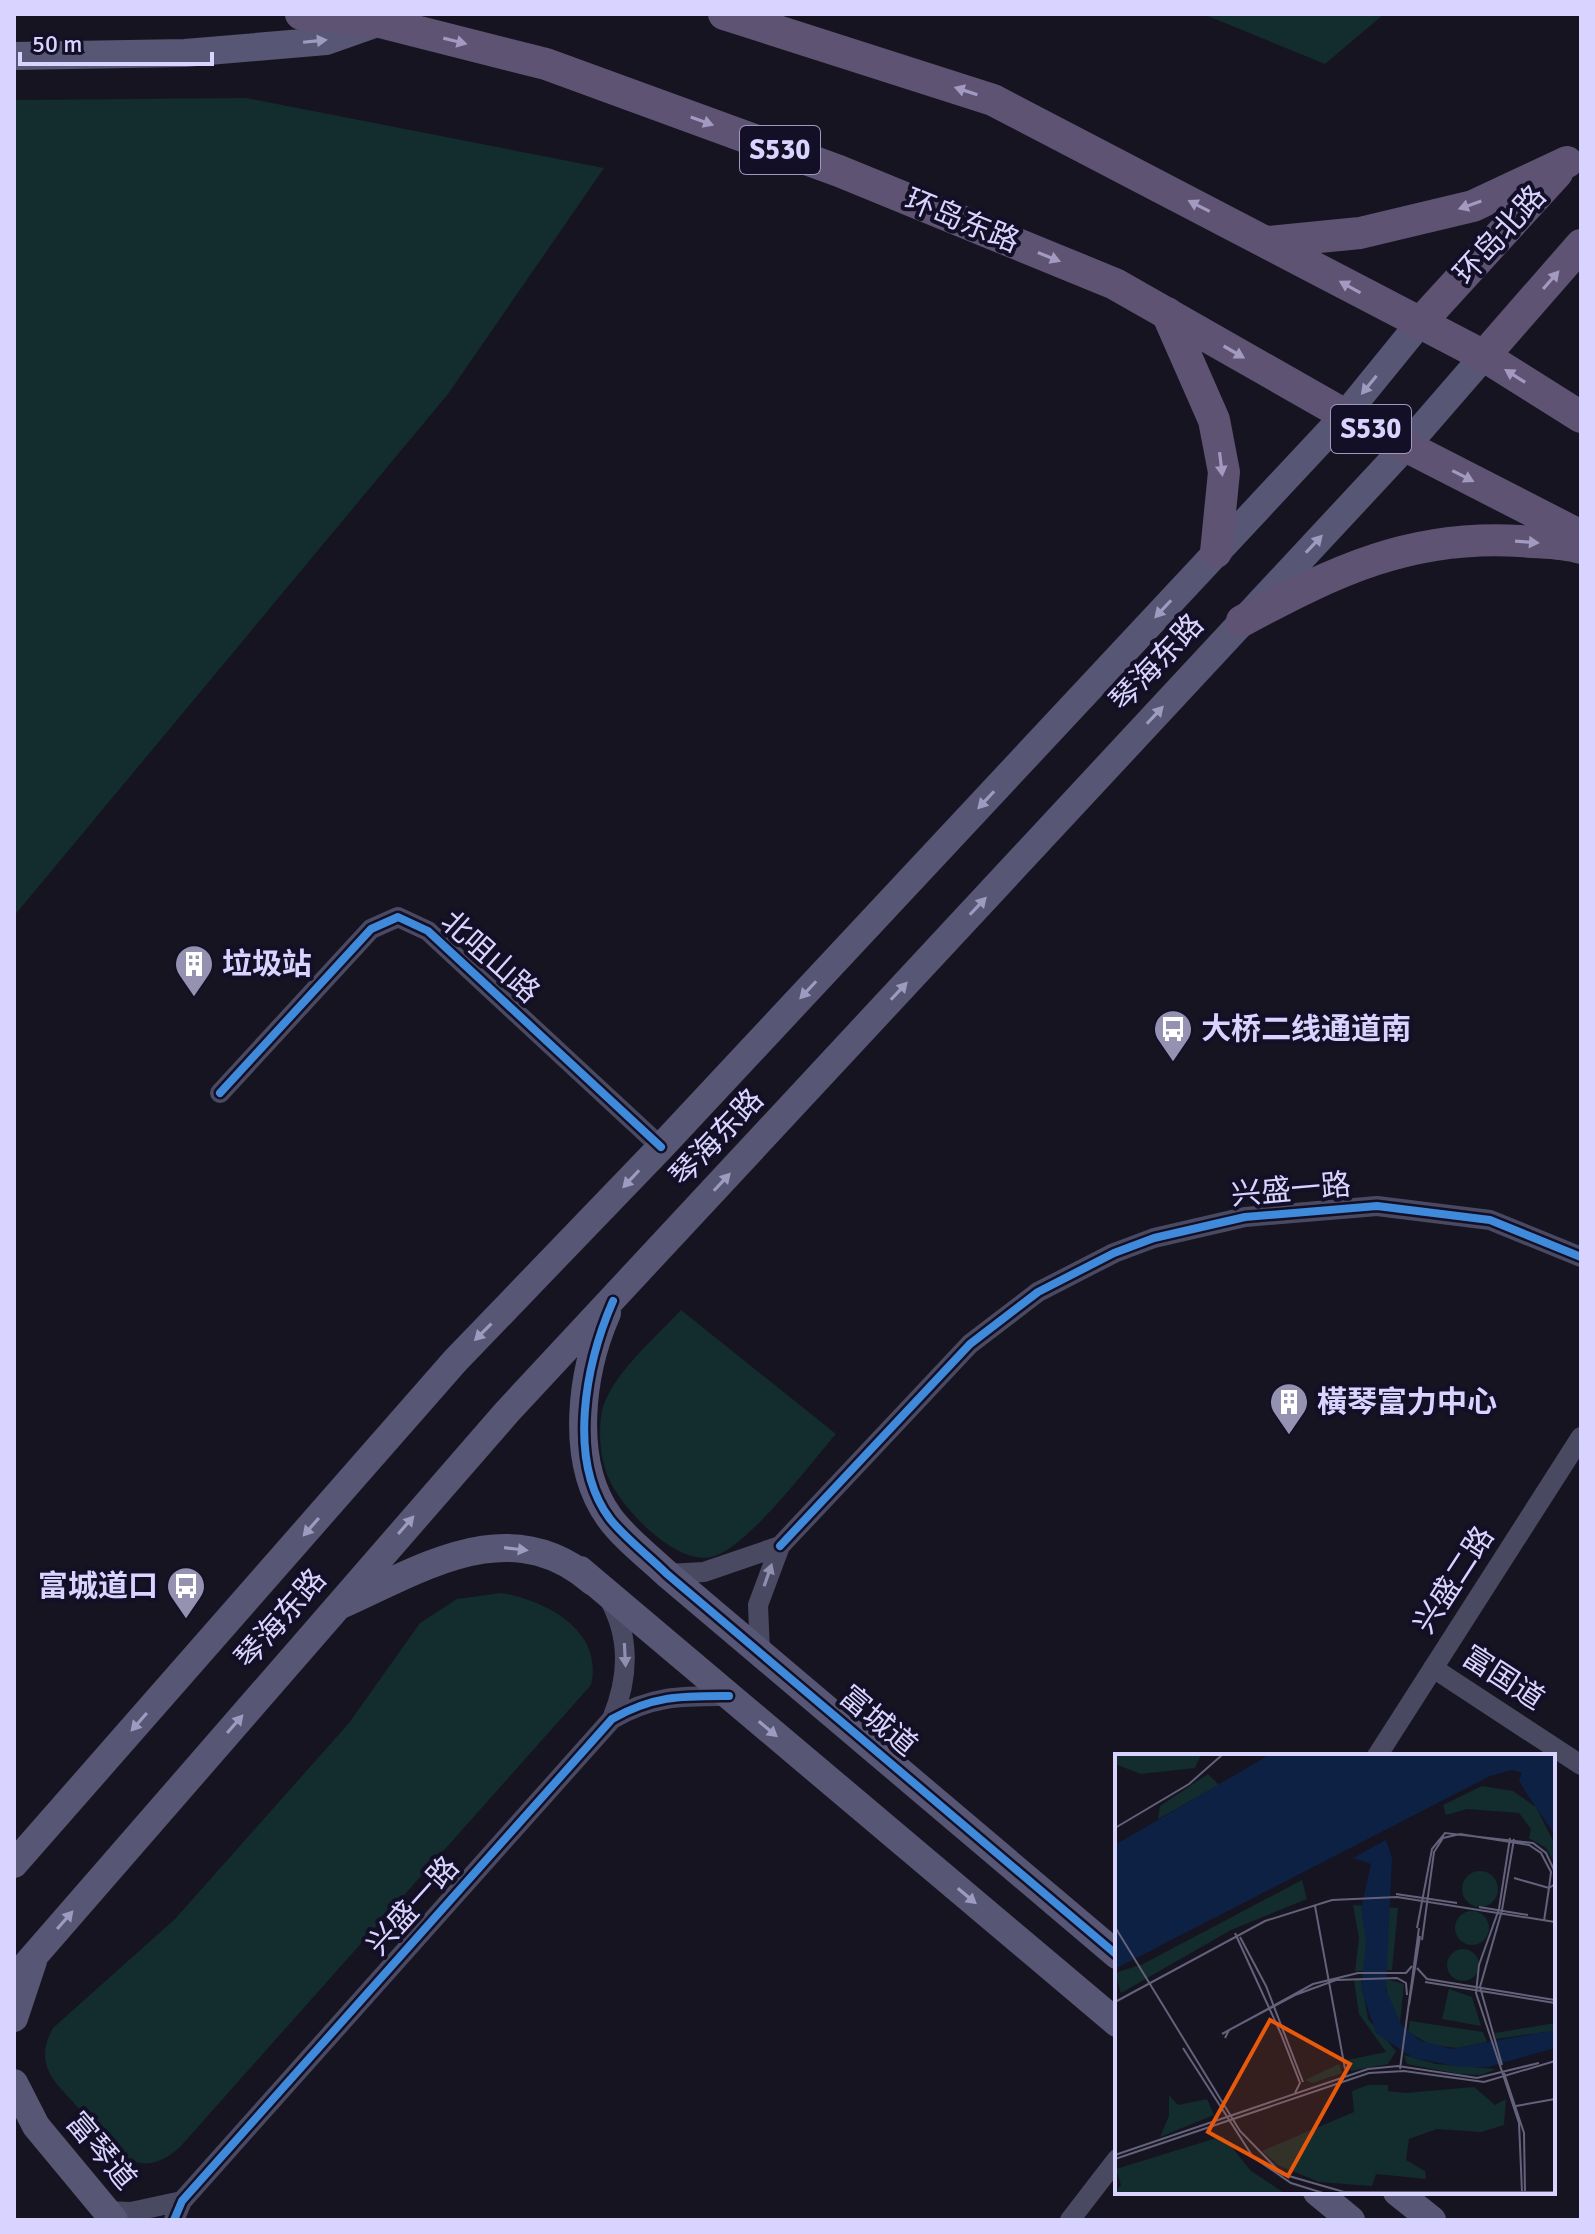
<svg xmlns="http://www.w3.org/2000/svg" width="1595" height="2234" viewBox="0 0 1595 2234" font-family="Signika,'Noto Sans SC',sans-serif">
  <rect width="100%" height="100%" fill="#161421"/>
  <!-- green -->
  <path fill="#132c2d" d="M 1203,14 L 1384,14 L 1325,64 Z
    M 246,98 L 604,168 L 448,394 L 14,916 L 14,100 Z
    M 681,1310 L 836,1434 C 809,1465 751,1543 715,1556 C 678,1569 621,1508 608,1477 C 600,1457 598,1432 602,1411 C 610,1376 657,1336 681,1310 Z
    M 501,1593 C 547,1601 604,1631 591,1685 L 180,2147 C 134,2189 107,2141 78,2108 C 68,2095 49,2080 46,2063 C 43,2050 47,2039 53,2028 L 175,1919 L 349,1723 L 420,1623 L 457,1599 Z"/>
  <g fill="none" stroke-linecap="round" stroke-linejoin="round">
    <!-- street -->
    <path stroke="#4a4962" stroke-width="20" d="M 220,1093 L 371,929 L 398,917 L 428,931 L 661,1147
      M 780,1546 L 970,1344 L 1038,1292 L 1114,1253 L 1154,1238 L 1245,1217 L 1377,1206 L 1490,1220 L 1581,1257
      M 667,1574 L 704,1572 L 780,1546 L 758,1605 L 760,1652
      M 608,1597 C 631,1637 629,1677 612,1719
      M 1433,1668 L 1581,1765
      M 1377,1756 L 1581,1437
      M 106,2211 L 131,2212 L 182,2201
      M 174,2220 L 182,2201 L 612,1719 C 654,1695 682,1696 729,1696
      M 1070,2220 L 1117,2159"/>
    <!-- secondary -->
    <path stroke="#575674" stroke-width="28" d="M 14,56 L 185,53 L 326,41 L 380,22
      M 607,1313 C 581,1372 569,1461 609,1517 C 624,1538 648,1556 667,1574 L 1117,1955
      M 580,1570 L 1117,2023
      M 343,1604 C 425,1567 511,1511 593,1582
      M 14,1864 L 455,1361 L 661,1147 L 1345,415 L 1419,324
      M 14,1979 L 507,1412 L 1405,447 L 1484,356
      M 14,2018 L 33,1961
      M 14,2083 L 36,2126 L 114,2220
      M 1317,2192 L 1351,2220
      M 1397,2192 L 1432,2220"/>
    <!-- primary -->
    <path stroke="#5e5373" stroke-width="32" d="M 301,14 L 380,22 L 546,64 L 839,171 L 1115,284 L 1345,415 L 1581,536
      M 724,14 L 993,100 L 1484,356 L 1581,417
      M 1268,242 L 1360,233 L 1473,206 L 1567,162
      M 1167,313 L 1214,420 L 1224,472 L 1216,552
      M 1419,324 L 1557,173
      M 1484,356 L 1581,245
      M 1242,621 C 1334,571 1412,534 1520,541 C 1540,543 1562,542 1581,548"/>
    <defs>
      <path id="cycleway" d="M 220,1093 L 371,929 L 398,917 L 428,931 L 661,1147
        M 613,1301 C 586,1363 566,1460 610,1519 C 626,1539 649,1556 667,1574 L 1117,1955
        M 780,1546 L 970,1344 L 1038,1292 L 1114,1253 L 1154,1238 L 1245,1217 L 1377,1206 L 1490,1220 L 1581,1257
        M 174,2220 L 182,2201 L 612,1719 C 654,1695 682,1696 729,1696"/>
    </defs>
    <!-- cycleway casing -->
    <use href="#cycleway" stroke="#130f26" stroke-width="13"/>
    <!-- cycleway -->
    <use href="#cycleway" stroke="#408adc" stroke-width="8"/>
  </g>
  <!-- one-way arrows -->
  <defs><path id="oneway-solid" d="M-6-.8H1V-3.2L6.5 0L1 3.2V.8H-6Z" transform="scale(2)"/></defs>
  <g fill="#9e9bc0">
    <use href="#oneway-solid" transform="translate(315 41) rotate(-6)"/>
    <use href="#oneway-solid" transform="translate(1369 385) rotate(129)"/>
    <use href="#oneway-solid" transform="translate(1314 544) rotate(-47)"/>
    <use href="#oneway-solid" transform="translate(1163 609) rotate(133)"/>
    <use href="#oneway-solid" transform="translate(1155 715) rotate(-47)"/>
    <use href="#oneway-solid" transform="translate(986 800) rotate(133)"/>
    <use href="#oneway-solid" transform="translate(978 906) rotate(-47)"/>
    <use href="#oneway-solid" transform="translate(808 990) rotate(133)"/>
    <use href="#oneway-solid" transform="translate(899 991) rotate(-47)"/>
    <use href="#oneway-solid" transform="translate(631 1179) rotate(133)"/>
    <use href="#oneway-solid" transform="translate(722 1182) rotate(-47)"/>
    <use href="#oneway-solid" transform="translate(483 1332) rotate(135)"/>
    <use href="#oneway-solid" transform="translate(406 1525) rotate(-49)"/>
    <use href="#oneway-solid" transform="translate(311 1527) rotate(131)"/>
    <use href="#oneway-solid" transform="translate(516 1549) rotate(7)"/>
    <use href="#oneway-solid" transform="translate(139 1722) rotate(131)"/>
    <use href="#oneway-solid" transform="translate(235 1724) rotate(-49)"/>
    <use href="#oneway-solid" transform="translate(768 1729) rotate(40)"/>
    <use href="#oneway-solid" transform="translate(967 1896) rotate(40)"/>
    <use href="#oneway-solid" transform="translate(65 1920) rotate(-49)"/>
  </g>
  <g fill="#a29ac0">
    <use href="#oneway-solid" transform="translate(455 41) rotate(14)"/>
    <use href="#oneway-solid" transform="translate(966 91) rotate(-162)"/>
    <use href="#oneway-solid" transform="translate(702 121) rotate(20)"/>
    <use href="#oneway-solid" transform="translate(1470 205) rotate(161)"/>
    <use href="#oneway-solid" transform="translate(1199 206) rotate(-153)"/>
    <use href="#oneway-solid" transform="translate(1049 257) rotate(22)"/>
    <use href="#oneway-solid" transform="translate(1551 280) rotate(-49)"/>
    <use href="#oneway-solid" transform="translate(1350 287) rotate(-151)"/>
    <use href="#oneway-solid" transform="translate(1234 352) rotate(30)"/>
    <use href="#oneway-solid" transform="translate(1515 376) rotate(-148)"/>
    <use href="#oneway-solid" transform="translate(1221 464) rotate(83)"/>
    <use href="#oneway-solid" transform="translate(1463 476) rotate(27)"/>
    <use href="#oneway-solid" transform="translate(1527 542) rotate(4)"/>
  </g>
  <g fill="#928eb0">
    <use href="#oneway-solid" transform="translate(768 1575) rotate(-71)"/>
    <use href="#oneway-solid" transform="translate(625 1655) rotate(87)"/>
  </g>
  <!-- icons -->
  <defs>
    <symbol id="building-pin" viewBox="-11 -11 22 30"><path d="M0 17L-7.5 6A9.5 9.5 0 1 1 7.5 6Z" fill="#9591b1" stroke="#130f26"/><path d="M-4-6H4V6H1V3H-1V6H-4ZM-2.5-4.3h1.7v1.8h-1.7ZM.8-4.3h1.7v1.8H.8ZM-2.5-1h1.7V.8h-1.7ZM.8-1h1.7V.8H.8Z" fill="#fff"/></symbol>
    <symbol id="bus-pin" viewBox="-11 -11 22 30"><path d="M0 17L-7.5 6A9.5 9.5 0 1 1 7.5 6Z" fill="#9591b1" stroke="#130f26"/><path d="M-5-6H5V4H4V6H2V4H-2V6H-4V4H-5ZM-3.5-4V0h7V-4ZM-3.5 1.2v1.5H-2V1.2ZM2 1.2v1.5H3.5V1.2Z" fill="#fff"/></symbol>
  </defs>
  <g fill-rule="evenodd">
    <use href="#building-pin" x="172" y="942" width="44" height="60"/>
    <use href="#bus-pin" x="1151" y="1007" width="44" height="60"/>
    <use href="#building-pin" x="1267" y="1380" width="44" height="60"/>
    <use href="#bus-pin" x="164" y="1564" width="44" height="60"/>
  </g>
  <g text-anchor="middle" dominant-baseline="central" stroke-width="8" stroke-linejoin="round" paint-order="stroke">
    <!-- shield labels -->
    <g fill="#130f26" stroke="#9e99be" stroke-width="2">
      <rect x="740" y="126" width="80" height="48" rx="6"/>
      <rect x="1331" y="405" width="80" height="48" rx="6"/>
    </g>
    <g font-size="28" font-weight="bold" fill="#d9d4ff">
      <text x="780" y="150">S530</text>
      <text x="1371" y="429">S530</text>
    </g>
    <!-- street labels -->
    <g font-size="30" fill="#d9d4ff" stroke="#130f26">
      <text transform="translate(962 221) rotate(22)">环岛东路</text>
      <text transform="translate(1500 235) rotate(-48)">环岛北路</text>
      <text transform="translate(1157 663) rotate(-47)">琴海东路</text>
      <text transform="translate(490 957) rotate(42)">北咀山路</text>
      <text transform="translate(717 1138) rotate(-47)">琴海东路</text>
      <text transform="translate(1291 1190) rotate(-5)">兴盛一路</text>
      <text transform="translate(1454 1580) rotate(-57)">兴盛二路</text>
      <text transform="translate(281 1619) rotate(-49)">琴海东路</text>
      <text transform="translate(1503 1678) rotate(33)">富国道</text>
      <text transform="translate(878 1721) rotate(40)">富城道</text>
      <text transform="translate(413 1906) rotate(-48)">兴盛一路</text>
      <text transform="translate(101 2151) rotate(50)">富琴道</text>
    </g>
    <!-- poi labels -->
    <g font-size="30" font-weight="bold" fill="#d9d4ff" stroke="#130f26" text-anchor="start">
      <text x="222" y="964">垃圾站</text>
      <text x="1201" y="1029">大桥二线通道南</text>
      <text x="1317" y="1402">橫琴富力中心</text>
      <text x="158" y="1586" text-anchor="end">富城道口</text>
    </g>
  </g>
  <!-- overview -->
  <g transform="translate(1115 1754)">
    <rect width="440" height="440" fill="#161421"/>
    <path d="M 0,1 L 84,1 L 85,3 L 80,14 L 26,20 L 0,10 ZM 93,20 L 104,31 L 43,65 L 45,52 ZM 367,32 L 398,37 L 421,53 L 440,91 L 440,110 L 431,94 L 414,84 L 416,75 L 404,59 L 352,55 L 331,61 L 328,51 ZM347 135a18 18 0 1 1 36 0a18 18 0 1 1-36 0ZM 187,126 L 192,145 L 116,176 L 6,239 L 0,219 L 28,210 ZM 238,151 L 283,154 L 277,216 L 240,217 L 244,184 ZM340 174a17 17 0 1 1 34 0a17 17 0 1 1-34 0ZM332 211a16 16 0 1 1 32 0a16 16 0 1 1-32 0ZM 246,225 L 253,265 L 281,297 L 273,310 L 236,317 L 232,306 L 271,298 L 244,260 L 239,226 ZM 270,225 L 289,230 L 285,269 L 274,250 ZM 334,235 L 357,243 L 366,272 L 327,265 ZM 295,267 L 368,278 L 372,288 L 342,294 L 316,291 L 293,278 ZM 440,269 L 438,277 L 381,285 L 380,279 ZM 289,301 L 321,310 L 381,315 L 366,321 L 344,320 L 292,310 ZM 224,310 L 227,319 L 197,329 L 190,326 ZM 253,331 L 273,331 L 273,337 L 290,339 L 359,333 L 380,351 L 391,345 L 389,371 L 366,378 L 322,375 L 294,385 L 291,406 L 310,417 L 311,425 L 261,420 L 257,432 L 204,428 L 163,411 L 147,397 L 239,358 L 237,337 ZM 54,341 L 63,351 L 92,345 L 99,361 L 45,383 L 54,362 ZM 108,382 L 135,416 L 169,439 L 0,439 L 6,431 L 1,415 Z" fill="#132c2d"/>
    <path d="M 154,1 L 440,1 L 440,81 L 410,37 L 404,26 L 407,19 L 397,16 L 375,22 L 0,215 L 0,91 ZM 271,86 L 277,104 L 271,236 L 286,270 L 304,286 L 336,295 L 440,276 L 440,294 L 373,313 L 346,313 L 298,304 L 261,279 L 246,235 L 251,188 L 246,155 L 256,110 L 238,104 Z" fill="#0d2144"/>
    <path fill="none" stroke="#64617a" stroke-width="2" d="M 0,74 L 74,30 L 107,1M 395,84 L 384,155 L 364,211 L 361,239 L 404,369 L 407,438M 281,140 L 342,149M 200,152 L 230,315M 364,153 L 413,161M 429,167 L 434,134 L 440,130M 0,173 L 125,377 L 167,420 L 229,438 L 440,438M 302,174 L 317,95 L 330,79 L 418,89 L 431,99 L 440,118M 120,179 L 166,280 L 185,329 L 180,339M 125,183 L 151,232 L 188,328M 307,186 L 319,98 L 328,84 L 345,80 L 414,91 L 426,99 L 436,118 L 434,134 L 399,124M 302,214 L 312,225 L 440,246M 310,228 L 440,249M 0,248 L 150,167 L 217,146 L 282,143 L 440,168M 294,251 L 305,182M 107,280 L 198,230 L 243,219 L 291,219 L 297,212M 110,284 L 114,276 L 180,241 L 221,226 L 282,224 L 291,229 L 292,241M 68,294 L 138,403 L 176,429 L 208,439M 387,311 L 365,233 L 387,156 L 399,85M 285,315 L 304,174M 389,319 L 409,379 L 410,438M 401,352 L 440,345M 0,401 L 253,315 L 283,312 L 362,324 L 424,309M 0,405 L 254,319 L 289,317 L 369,328 L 440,307"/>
    <path fill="#e8590c" fill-opacity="0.15" stroke="#e8590c" stroke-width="4" d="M 155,266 L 235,310 L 173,422 L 93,378 Z"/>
    <rect width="440" height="440" fill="none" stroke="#d9d4ff" stroke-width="4"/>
  </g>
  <!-- border -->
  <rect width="1595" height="2234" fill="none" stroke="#d9d4ff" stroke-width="32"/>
  <!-- scale -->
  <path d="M20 52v12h192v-12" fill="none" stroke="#d9d4ff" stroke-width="4"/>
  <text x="32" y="52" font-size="24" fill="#d9d4ff" stroke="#130f26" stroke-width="6" paint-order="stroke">50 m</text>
</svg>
